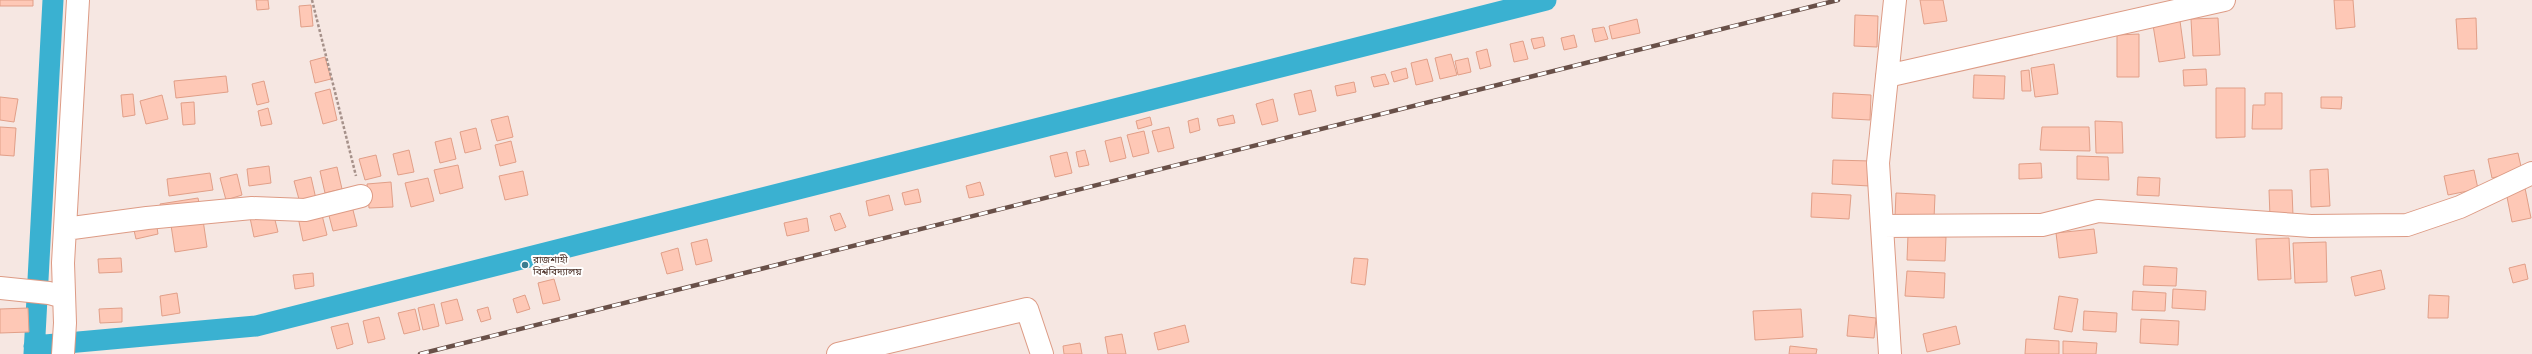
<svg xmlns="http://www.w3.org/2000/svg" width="2532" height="354" viewBox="0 0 2532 354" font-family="Quicksand,'Noto Sans Bengali',sans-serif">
  <rect width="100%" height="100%" fill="#f6e7e2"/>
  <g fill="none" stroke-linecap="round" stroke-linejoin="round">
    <!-- canal -->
    <path stroke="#3ab1d1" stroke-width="21" d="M 34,346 L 256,326 L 1546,0
      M 34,354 L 53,0"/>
  </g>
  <!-- building -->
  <path fill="#fec8b6" stroke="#e19f88" d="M 0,0 L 33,0 L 33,6 L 0,6 Z
    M 256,0 L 268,0 L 269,9 L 257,10 Z
    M 1920,0 L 1943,0 L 1947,21 L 1924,24 Z
    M 2334,0 L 2353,0 L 2355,27 L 2336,29 Z
    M 311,5 L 313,26 L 301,27 L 299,6 Z
    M 1855,15 L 1878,16 L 1877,47 L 1854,46 Z
    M 2218,18 L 2220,55 L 2193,56 L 2191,19 Z
    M 2476,18 L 2477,49 L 2458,49 L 2456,19 Z
    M 1637,19 L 1640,33 L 1612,39 L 1609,26 Z
    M 2180,21 L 2185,58 L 2159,62 L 2153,25 Z
    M 1604,27 L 1608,39 L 1595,42 L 1592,29 Z
    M 2139,34 L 2139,77 L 2117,77 L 2117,35 Z
    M 1574,35 L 1577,47 L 1564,50 L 1561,38 Z
    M 1543,37 L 1545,46 L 1534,49 L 1531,39 Z
    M 1523,41 L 1528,59 L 1514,62 L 1510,44 Z
    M 1487,49 L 1491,66 L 1480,69 L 1476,52 Z
    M 1451,54 L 1457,75 L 1440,79 L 1435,58 Z
    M 325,57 L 331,79 L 315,83 L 310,61 Z
    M 1468,58 L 1471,72 L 1458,75 L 1455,61 Z
    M 1427,59 L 1433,81 L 1416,85 L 1411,63 Z
    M 2054,64 L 2058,94 L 2035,97 L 2031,68 Z
    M 1406,68 L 1408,78 L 1394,82 L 1391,72 Z
    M 2206,69 L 2207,85 L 2184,86 L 2183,70 Z
    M 2029,70 L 2031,91 L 2022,91 L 2021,71 Z
    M 1385,74 L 1389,84 L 1374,87 L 1371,77 Z
    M 1974,75 L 2005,76 L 2004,99 L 1973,98 Z
    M 226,76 L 228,92 L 176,98 L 174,81 Z
    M 264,81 L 269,102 L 257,105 L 252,84 Z
    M 1354,82 L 1356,92 L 1337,96 L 1335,86 Z
    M 2216,88 L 2245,88 L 2245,137 L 2216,138 Z
    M 330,89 L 337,120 L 323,124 L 315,93 Z
    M 1311,90 L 1316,111 L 1299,115 L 1294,94 Z
    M 1833,93 L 1871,95 L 1870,120 L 1832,118 Z
    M 2265,93 L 2282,93 L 2282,129 L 2252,129 L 2253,105 L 2265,105 Z
    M 133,94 L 135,115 L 123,117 L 121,95 Z
    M 162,95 L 168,119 L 146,124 L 140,101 Z
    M 0,97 L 18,99 L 14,122 L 0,120 Z
    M 2321,97 L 2342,97 L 2341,109 L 2321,108 Z
    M 1273,99 L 1278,121 L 1262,125 L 1256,104 Z
    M 194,102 L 195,124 L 183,125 L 181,103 Z
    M 268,108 L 272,124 L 261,126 L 258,111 Z
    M 1233,115 L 1235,123 L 1219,126 L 1217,119 Z
    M 508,116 L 513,137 L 497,141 L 491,120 Z
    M 1150,117 L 1152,125 L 1138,129 L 1136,121 Z
    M 1198,118 L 1200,130 L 1190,133 L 1188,121 Z
    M 2095,121 L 2122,122 L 2123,153 L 2096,153 Z
    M 0,127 L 16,128 L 14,156 L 0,155 Z
    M 1169,127 L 1174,148 L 1158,152 L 1152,131 Z
    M 2042,127 L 2089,127 L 2090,151 L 2040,150 Z
    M 476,128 L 481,149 L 465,153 L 460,132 Z
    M 1144,131 L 1149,153 L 1133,157 L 1127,135 Z
    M 1121,137 L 1126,158 L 1110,162 L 1105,141 Z
    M 451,138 L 456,159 L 440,163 L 435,142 Z
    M 511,141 L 516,162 L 500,166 L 495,145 Z
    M 409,150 L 414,172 L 398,175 L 393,154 Z
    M 1085,150 L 1089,165 L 1079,167 L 1076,152 Z
    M 1067,152 L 1072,173 L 1055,177 L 1050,156 Z
    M 2518,153 L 2522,171 L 2492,178 L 2488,159 Z
    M 376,155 L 381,176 L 365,180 L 359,159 Z
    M 2077,156 L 2108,157 L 2109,180 L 2077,179 Z
    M 1833,160 L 1871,161 L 1870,186 L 1832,184 Z
    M 2041,163 L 2042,178 L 2019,179 L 2019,164 Z
    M 458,165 L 463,188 L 440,194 L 434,170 Z
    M 269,166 L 271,183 L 249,186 L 247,169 Z
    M 337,167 L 342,189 L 325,193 L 320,171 Z
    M 2328,169 L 2330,206 L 2311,207 L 2310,170 Z
    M 2474,170 L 2478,189 L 2448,195 L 2444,176 Z
    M 523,171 L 528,195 L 505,200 L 499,176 Z
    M 210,173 L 213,190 L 169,196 L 167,179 Z
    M 237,174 L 242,195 L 226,200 L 220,178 Z
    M 311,177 L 316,199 L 300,203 L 294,181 Z
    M 2138,177 L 2160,178 L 2159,196 L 2137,195 Z
    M 428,178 L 434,201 L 411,207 L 405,183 Z
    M 391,182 L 393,207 L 369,208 L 367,184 Z
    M 980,182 L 984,195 L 969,198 L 966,186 Z
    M 2525,188 L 2531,218 L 2512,222 L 2506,192 Z
    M 918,189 L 921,202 L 905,205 L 902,193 Z
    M 2269,190 L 2292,190 L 2293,216 L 2270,217 Z
    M 1812,193 L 1851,195 L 1849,219 L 1811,217 Z
    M 1896,193 L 1935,195 L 1934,219 L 1895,217 Z
    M 889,195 L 893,210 L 869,216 L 866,201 Z
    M 198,198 L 201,213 L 163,219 L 160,204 Z
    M 351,202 L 357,226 L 333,231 L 327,208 Z
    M 272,208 L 278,232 L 254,237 L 249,213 Z
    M 321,211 L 327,235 L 303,241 L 298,217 Z
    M 840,213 L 846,227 L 835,231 L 830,216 Z
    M 807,218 L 809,231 L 787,236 L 784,223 Z
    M 203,220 L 207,247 L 175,252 L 171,225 Z
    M 156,221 L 158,234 L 136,239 L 133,226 Z
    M 2094,229 L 2097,253 L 2059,258 L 2056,233 Z
    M 1908,235 L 1946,237 L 1945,261 L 1907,260 Z
    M 2289,238 L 2291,279 L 2258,280 L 2256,239 Z
    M 707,239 L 712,261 L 696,265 L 691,243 Z
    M 2326,242 L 2327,282 L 2295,283 L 2293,243 Z
    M 678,248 L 683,270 L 667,274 L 661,253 Z
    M 121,258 L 122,272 L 99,273 L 98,259 Z
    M 1354,258 L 1368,259 L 1365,285 L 1351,283 Z
    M 2525,264 L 2528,279 L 2513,283 L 2509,268 Z
    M 2144,266 L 2177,268 L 2176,286 L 2143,285 Z
    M 2381,270 L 2385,289 L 2355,296 L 2351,277 Z
    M 1907,271 L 1945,273 L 1944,298 L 1905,296 Z
    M 313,273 L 314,286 L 295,289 L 293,275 Z
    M 554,279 L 560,300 L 543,304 L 538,283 Z
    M 2173,289 L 2206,291 L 2205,310 L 2172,308 Z
    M 2133,291 L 2166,293 L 2165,311 L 2132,310 Z
    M 177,293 L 180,313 L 162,316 L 160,296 Z
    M 525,295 L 530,309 L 517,313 L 513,299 Z
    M 2429,295 L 2449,296 L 2448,318 L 2428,318 Z
    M 2059,296 L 2078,299 L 2072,332 L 2054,329 Z
    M 457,299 L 463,320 L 446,324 L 441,303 Z
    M 434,304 L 439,326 L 423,330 L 418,308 Z
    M 488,307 L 491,319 L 481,322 L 477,310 Z
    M 28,308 L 29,332 L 0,333 L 0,309 Z
    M 122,308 L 122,322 L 100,323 L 99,309 Z
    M 415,309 L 420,330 L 404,334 L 398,313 Z
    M 1801,309 L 1803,337 L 1755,340 L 1753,311 Z
    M 2084,311 L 2117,313 L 2116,332 L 2083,330 Z
    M 1849,315 L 1876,318 L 1874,338 L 1847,336 Z
    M 379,317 L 385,339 L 368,343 L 363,321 Z
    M 2141,319 L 2179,321 L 2178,345 L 2140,343 Z
    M 348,323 L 353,344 L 337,349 L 331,327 Z
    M 1185,325 L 1189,342 L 1158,350 L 1154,333 Z
    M 1956,326 L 1960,344 L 1927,352 L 1923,334 Z
    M 1122,334 L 1126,354 L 1108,354 L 1105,337 Z
    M 2026,339 L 2059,341 L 2059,354 L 2025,354 Z
    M 2063,341 L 2097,343 L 2096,354 L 2063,354 Z
    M 1080,343 L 1082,354 L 1064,354 L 1063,346 Z
    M 1790,346 L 1817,349 L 1816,354 L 1789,354 Z"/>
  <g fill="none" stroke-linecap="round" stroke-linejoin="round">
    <defs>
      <path id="street" d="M 1887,76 L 2224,0
        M 1882,226 L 2042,225 L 2098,211 L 2311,226 L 2407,225 L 2460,207 L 2532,173
        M 65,229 L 147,218 L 252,208 L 305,210 L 361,196
        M 0,288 L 49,293 L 63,297
        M 63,354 L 65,323 L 63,263 L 78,0
        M 838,354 L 1027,309 L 1042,354
        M 1890,354 L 1878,163 L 1895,0"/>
    </defs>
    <!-- street casing -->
    <use href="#street" stroke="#dd9b85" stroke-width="24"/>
    <!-- path -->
    <path stroke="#a6918a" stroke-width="2.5" stroke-dasharray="3 2" stroke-linecap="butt" d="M 312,0 L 356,176"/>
    <!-- street -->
    <use href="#street" stroke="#fff" stroke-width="22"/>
    <defs>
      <path id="rail" d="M 420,354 L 1838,0"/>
    </defs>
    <!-- rail casing -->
    <use href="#rail" stroke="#695048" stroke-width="4.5"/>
    <!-- rail -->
    <use href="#rail" stroke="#fff" stroke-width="3" stroke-dasharray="9" stroke-linecap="butt"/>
  </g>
  <!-- markers -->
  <circle fill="#3b7c8f" stroke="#fff" stroke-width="1.5" cx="525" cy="265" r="4"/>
  <g text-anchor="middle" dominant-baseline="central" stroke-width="4" stroke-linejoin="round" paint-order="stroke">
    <!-- poi labels -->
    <g font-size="10" fill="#4d3229" stroke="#fff" text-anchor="start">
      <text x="533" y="259">রাজশাহী<tspan x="533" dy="12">বিশ্ববিদ্যালয়</tspan></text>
    </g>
  </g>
</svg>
